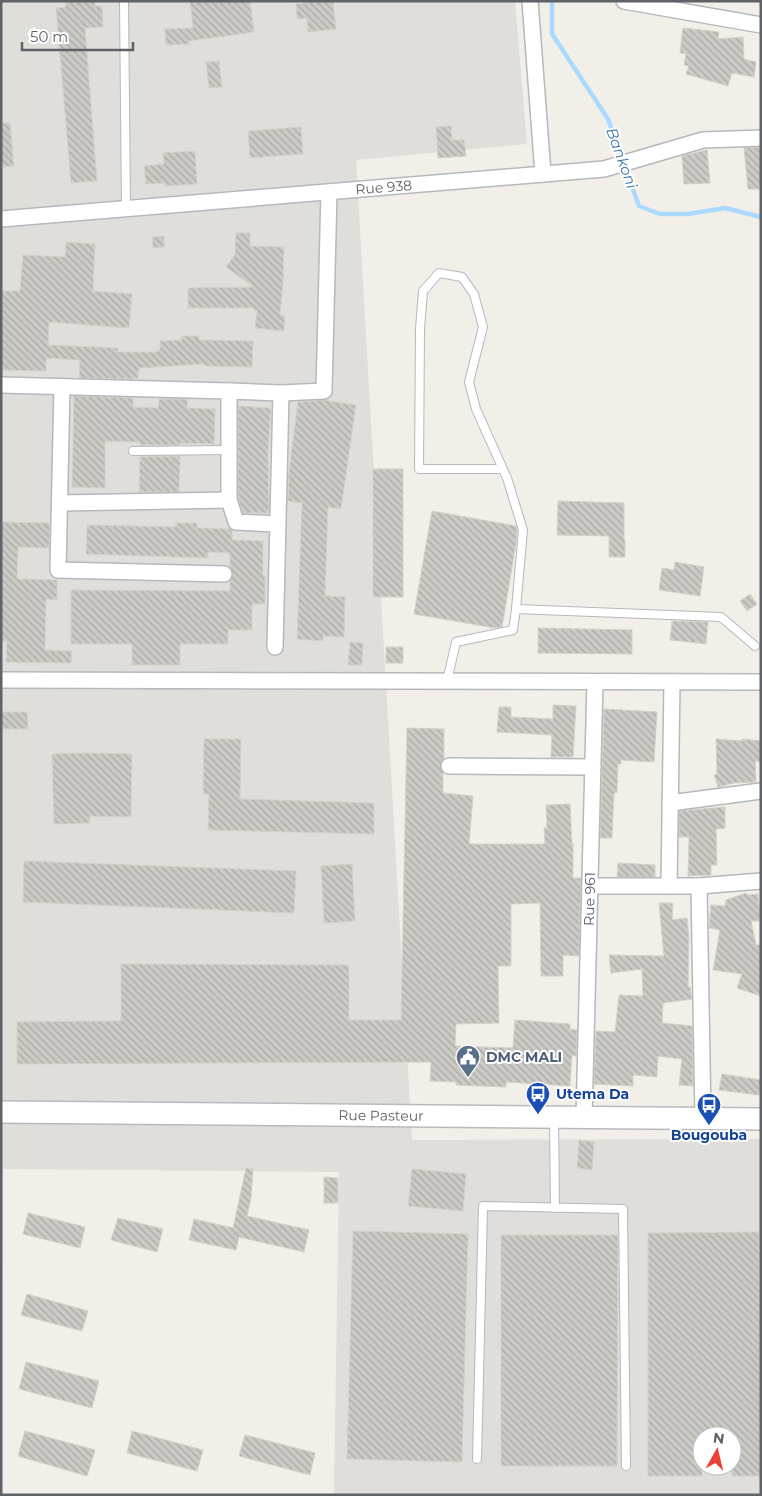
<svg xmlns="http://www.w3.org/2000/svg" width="762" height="1496" viewBox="0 0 762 1496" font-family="Montserrat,sans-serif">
  <defs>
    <pattern id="building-back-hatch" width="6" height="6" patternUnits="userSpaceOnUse" patternTransform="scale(1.25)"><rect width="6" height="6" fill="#cccac5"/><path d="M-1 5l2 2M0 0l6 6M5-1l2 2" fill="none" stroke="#a9a8a4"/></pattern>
  </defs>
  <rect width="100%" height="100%" fill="#f1efe8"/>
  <!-- industrial -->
  <path fill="#e0deda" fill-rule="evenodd" d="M 1,1 L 515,1 L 527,144 L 356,160 L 412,1140 L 761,1139 L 761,1495 L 334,1495 L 339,1172 L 3,1169 L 1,1495 ZM 702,1436 L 732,1436 L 732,1466 L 702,1466 Z"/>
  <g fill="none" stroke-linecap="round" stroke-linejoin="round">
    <!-- stream -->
    <path stroke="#aadaff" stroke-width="4.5" d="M 552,1 L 552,34 L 608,119 L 639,206 L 660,214 L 688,214 L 725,208 L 761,217"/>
  </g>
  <!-- building -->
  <path fill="url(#building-back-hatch)" stroke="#d6d1c6" d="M 65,1 L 95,1 L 95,6 L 102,6 L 103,27 L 85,28 L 97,181 L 71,183 L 56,8 L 66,7 Z
    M 190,1 L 250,1 L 254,32 L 189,41 L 190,44 L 166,45 L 165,29 L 193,28 Z
    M 305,1 L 333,1 L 336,29 L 308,32 L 307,18 L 297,19 L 296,4 L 305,3 Z
    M 683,28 L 719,32 L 718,39 L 743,37 L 744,59 L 756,62 L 754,77 L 732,73 L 728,86 L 686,74 L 689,66 L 684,65 L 686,54 L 680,53 Z
    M 219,61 L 222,87 L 209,88 L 206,62 Z
    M 1,123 L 10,123 L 14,166 L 1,167 Z
    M 451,126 L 452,140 L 464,140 L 466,156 L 438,158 L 436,127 Z
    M 301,127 L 303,154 L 250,158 L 248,131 Z
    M 761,147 L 761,189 L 748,189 L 744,148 Z
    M 707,150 L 710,183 L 684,184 L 682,156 Z
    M 195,151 L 197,184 L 165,186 L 165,183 L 146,184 L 144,166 L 164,164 L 163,153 Z
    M 236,233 L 250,233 L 250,246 L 284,247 L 283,284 L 280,315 L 285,316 L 284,331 L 255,328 L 257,310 L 254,310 L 254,308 L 188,308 L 188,288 L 254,287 L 226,267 L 235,255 Z
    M 164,236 L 164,247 L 153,248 L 152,237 Z
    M 66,242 L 95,244 L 93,291 L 132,294 L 129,328 L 49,322 L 48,345 L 118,348 L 118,352 L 157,352 L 157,350 L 160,350 L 160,341 L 182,340 L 181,336 L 199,336 L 199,340 L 253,341 L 252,367 L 205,366 L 205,364 L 139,368 L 138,378 L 133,378 L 133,379 L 79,378 L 80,360 L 46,358 L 46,371 L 1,370 L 2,291 L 20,291 L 23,255 L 65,257 Z
    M 74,396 L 133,398 L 133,407 L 158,408 L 159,399 L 188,399 L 187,408 L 215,409 L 214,444 L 180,443 L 180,445 L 140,445 L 141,442 L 105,441 L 105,488 L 72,487 Z
    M 323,400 L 356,405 L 341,509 L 328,507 L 325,596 L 345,597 L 344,637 L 323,636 L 323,641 L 297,639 L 302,503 L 288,501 L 289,471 L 298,402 Z
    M 238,406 L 271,408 L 268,452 L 269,513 L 243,513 L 238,499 Z
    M 180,456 L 179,492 L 139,492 L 140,457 Z
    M 373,469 L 403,469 L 403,597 L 373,597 Z
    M 558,501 L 624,503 L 624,540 L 625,540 L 625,557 L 609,557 L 609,536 L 557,535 Z
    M 432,511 L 516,526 L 517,531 L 516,544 L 502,627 L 495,628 L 414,614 Z
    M 1,522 L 50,523 L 49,548 L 18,547 L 17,579 L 57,580 L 57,600 L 46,599 L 45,650 L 72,651 L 71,663 L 6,662 L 7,641 L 1,641 Z
    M 176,523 L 197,523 L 197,528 L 230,529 L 232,530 L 232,540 L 263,541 L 263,576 L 265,576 L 265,604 L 252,604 L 252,630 L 228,630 L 228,644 L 180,644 L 180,665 L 132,665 L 132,644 L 71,644 L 71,590 L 230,591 L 230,581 L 233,574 L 230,567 L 230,553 L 208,552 L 208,558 L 86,554 L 87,525 L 176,527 Z
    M 675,562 L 704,567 L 700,596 L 659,590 L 662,568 L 674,570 Z
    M 750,594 L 757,604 L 747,611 L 740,601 Z
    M 672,621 L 708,622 L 706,644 L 670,640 Z
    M 538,628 L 632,630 L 632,654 L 538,653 Z
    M 350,642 L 363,643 L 362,665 L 348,665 Z
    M 386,647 L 403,647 L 403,663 L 386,663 Z
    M 553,705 L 576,706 L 573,757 L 551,757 L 552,735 L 497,732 L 499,707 L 511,707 L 511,717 L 553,719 Z
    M 604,709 L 657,712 L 654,762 L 621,760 L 621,764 L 618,764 L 617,793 L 614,793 L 612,838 L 600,838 Z
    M 1,712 L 27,712 L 28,729 L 1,729 Z
    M 407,728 L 444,729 L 444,758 L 440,765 L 443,773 L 443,793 L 473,796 L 469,844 L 545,844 L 544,828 L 547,828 L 546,805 L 570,804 L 572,844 L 573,844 L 573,878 L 581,878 L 579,956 L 563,955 L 563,976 L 541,976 L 540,903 L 511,904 L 511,966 L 498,966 L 499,1023 L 456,1024 L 455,1046 L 513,1048 L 515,1020 L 570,1024 L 570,1029 L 577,1030 L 576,1056 L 572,1055 L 570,1086 L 506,1082 L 506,1087 L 456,1085 L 456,1082 L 430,1081 L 431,1062 L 17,1064 L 17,1022 L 121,1021 L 121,964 L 349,965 L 349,1020 L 401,1020 Z
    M 204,739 L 241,739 L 240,799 L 374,803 L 374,834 L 208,830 L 209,794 L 203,794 Z
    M 716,739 L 742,741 L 742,739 L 761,741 L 761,762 L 755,761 L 756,782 L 734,783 L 718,787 L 714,775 L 717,774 Z
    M 88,753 L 132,754 L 131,817 L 90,816 L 90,823 L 54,824 L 52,754 Z
    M 725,807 L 725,828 L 716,829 L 717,865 L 711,865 L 711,875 L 688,876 L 689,837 L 679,837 L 679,811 Z
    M 24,861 L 296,871 L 294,913 L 23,902 Z
    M 618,863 L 655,865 L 655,877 L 617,877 Z
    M 352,864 L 355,921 L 324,923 L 321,866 Z
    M 746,893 L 747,895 L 758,894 L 760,921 L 751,921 L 756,945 L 761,945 L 761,996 L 737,988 L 742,974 L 713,970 L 720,930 L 709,928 L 711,905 L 725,906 L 726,900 Z
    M 659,903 L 673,903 L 672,920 L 687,918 L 689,938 L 688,987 L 690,987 L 692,999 L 663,1003 L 662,1023 L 692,1026 L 693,1086 L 679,1085 L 682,1059 L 658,1056 L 657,1077 L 633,1075 L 633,1086 L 594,1084 L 596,1031 L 615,1032 L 619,995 L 643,996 L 642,969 L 611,973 L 609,955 L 664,956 Z
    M 722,1074 L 761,1080 L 759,1095 L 719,1090 Z
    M 579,1140 L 594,1142 L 592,1170 L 577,1168 Z
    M 246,1168 L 253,1169 L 251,1198 L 247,1216 L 309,1230 L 304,1252 L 239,1237 L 236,1250 L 189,1240 L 194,1219 L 233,1228 Z
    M 412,1169 L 466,1174 L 463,1211 L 408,1206 Z
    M 324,1177 L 338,1178 L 338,1203 L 324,1203 Z
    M 28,1213 L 85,1227 L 80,1248 L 23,1234 Z
    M 118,1218 L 163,1229 L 157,1252 L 111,1240 Z
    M 353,1231 L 468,1234 L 462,1462 L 347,1459 Z
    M 759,1232 L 760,1476 L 732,1476 L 732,1436 L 702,1436 L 702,1476 L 648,1476 L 648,1233 Z
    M 501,1235 L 618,1235 L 617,1466 L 501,1466 Z
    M 27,1294 L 88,1311 L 82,1331 L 21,1315 Z
    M 26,1362 L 99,1381 L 92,1408 L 19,1389 Z
    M 25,1431 L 95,1450 L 87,1476 L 18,1456 Z
    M 132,1431 L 203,1450 L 197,1471 L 127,1453 Z
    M 245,1435 L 315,1453 L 310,1475 L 239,1456 Z"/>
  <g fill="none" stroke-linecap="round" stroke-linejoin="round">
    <defs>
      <path id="lane" d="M 124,1 L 126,209
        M 133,451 L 229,450
        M 502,469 L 419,469 L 420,329 L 423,291 L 439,273 L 462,277 L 474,294 L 483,327 L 469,382 L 476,409 L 507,478 L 523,530 L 516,609 L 721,617 L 755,646
        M 447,681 L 456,642 L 513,630 L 516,609
        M 554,1117 L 555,1208
        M 477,1459 L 483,1206 L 623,1209 L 626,1466"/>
      <g id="street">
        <path d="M 530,1 L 543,174"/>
        <path d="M 624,1 L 761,25"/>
        <path id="s1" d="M 1,219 L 604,169 L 703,140 L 761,138"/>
        <path d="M 1,385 L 229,391 L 229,500 L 236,522 L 277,524"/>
        <path d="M 62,387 L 58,570 L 224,574"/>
        <path d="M 229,391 L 281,393 L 275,647"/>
        <path d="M 281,393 L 324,391 L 329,192"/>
        <path d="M 60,503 L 229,500"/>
        <path d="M 1,680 L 761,682"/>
        <path d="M 449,766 L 593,767"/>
        <path d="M 670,803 L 761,791"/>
        <path d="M 590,886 L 699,886 L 761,881"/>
        <path d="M 669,886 L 672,682"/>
        <path d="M 699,886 L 703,1119"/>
        <path id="s2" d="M 584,1118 L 595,682"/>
      </g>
      <g id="secondary">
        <path id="s3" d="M 1,1112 L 761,1119"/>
      </g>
    </defs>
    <!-- lane casing -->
    <use href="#lane" stroke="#b5b8bc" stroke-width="10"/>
    <!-- street casing -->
    <use href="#street" stroke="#b5b8bc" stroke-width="18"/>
    <!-- secondary casing -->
    <use href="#secondary" stroke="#b6babf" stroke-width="24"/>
    <!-- lane -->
    <use href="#lane" stroke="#fff" stroke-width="8"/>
    <!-- street -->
    <use href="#street" stroke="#fff" stroke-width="15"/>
    <!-- secondary -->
    <use href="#secondary" stroke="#fff" stroke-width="21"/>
  </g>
  <!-- icons -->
  <defs>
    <symbol id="civic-pin" viewBox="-11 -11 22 30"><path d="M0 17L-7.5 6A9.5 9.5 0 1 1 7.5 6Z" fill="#5c6f8a" stroke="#fff"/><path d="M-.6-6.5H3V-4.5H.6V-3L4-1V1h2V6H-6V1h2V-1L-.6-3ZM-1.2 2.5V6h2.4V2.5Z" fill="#fff"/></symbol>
    <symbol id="bus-pin" viewBox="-11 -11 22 30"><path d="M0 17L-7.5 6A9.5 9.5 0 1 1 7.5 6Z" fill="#1a4fb4" stroke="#fff"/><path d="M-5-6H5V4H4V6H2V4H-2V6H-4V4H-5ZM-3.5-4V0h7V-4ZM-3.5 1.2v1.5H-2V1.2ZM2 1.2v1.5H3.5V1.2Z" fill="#fff"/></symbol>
  </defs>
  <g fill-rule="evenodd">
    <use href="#civic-pin" x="454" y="1043" width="28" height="38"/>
    <use href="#bus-pin" x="524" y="1080" width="28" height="38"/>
    <use href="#bus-pin" x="695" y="1091" width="28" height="38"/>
  </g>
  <g text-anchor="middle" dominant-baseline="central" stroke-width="4" stroke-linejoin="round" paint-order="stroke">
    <!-- street labels -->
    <g font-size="14" fill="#5f6368" stroke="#fff">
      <text stroke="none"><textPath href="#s1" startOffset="384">Rue 938</textPath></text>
      <text stroke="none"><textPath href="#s2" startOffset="219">Rue 961</textPath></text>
      <text stroke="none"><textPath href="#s3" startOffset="380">Rue Pasteur</textPath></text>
    </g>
    <!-- service labels -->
    <g font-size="14" font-weight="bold" fill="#4e5e75" stroke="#fff" text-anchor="start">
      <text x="486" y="1057">DMC MALI</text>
    </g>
    <!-- transit labels -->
    <g font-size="14" font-weight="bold" fill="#164399" stroke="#fff" text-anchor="start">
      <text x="556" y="1094">Utema Da</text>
      <text x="709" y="1135" text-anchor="middle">Bougouba</text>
    </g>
    <!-- water labels -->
    <g font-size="15" font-style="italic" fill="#4174aa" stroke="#fff">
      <text transform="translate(622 158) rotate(70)">Bankoni</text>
    </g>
  </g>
  <!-- border -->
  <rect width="762" height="1496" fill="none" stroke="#5f6368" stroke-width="5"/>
  <!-- north arrow -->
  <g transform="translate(717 1451) rotate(8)"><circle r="24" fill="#ffffff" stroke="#bfc1c3"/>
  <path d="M0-4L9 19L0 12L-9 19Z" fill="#ea4335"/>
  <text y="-8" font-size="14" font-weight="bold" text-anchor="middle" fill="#5f6368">N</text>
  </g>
  <!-- scale -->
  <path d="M22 42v8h111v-8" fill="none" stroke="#5f6368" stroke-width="2.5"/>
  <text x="30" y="42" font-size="15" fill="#5f6368" stroke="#ffffff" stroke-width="4" paint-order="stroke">50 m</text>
</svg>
